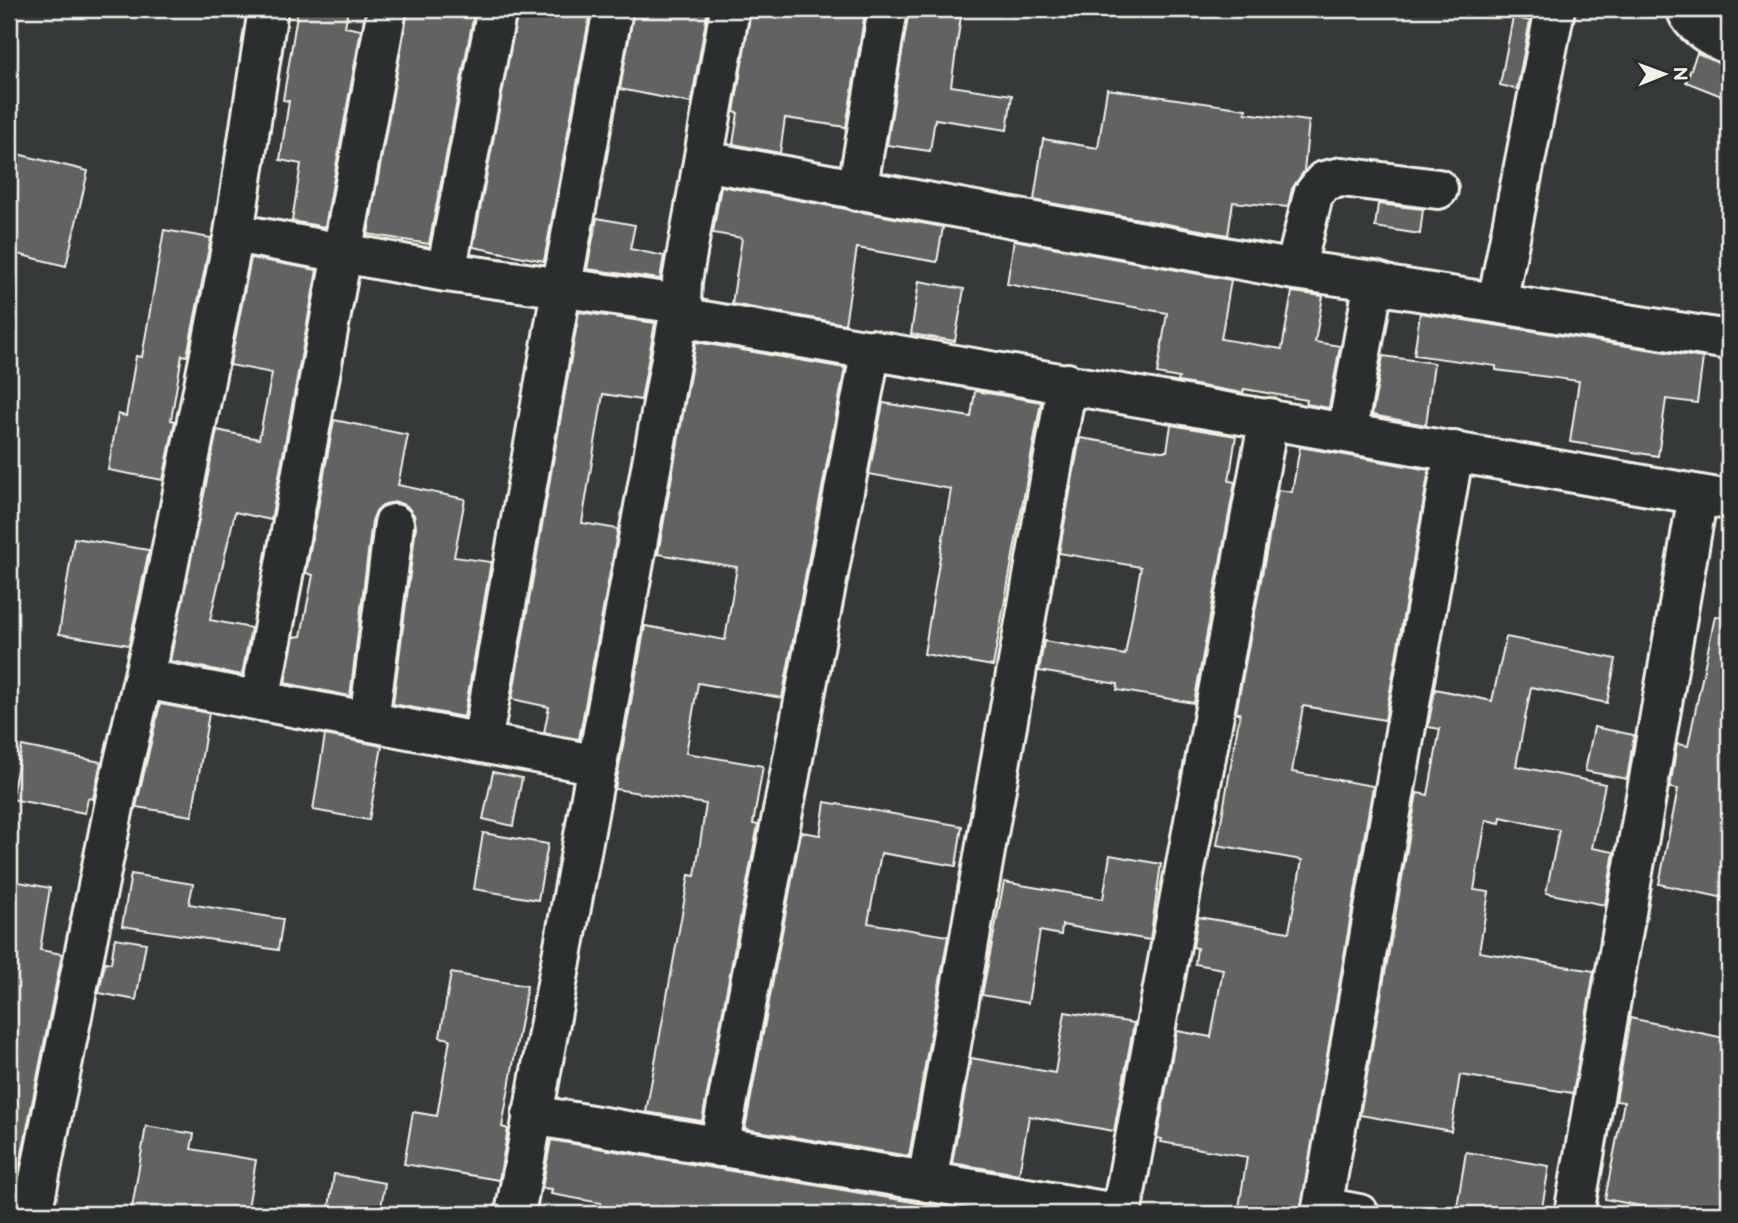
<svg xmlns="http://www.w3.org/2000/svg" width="1738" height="1223" viewBox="0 0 1738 1223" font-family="'Balsamiq Sans',sans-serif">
  <rect width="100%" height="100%" fill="#363939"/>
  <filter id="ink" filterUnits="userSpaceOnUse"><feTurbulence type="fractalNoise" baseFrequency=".0143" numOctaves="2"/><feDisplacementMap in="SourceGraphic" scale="14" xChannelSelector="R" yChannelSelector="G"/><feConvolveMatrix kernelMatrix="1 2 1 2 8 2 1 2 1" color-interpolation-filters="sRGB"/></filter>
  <g filter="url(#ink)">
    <!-- building -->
    <path fill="#616362" stroke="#f4f1e8" stroke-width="2" d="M 298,9 L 348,9 L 345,27 L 361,30 L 325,227 L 292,221 L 301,164 L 280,160 L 289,101 L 283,100 Z
      M 408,9 L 475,9 L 429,244 L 368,234 Z
      M 518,9 L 591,9 L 544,261 L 473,247 Z
      M 634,9 L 708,9 L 691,103 L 620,89 Z
      M 751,9 L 836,9 L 865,13 L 846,127 L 785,118 L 780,153 L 733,144 L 738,113 L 734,112 Z
      M 909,9 L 962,9 L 951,86 L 1012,95 L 1007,130 L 935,119 L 930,151 L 887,145 Z
      M 1513,17 L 1530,21 L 1517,89 L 1500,85 Z
      M 1697,53 L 1729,67 L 1729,99 L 1686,82 Z
      M 1107,89 L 1246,109 L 1245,113 L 1309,121 L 1304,171 L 1292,189 L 1288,207 L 1233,202 L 1228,235 L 1034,200 L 1043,139 L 1098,148 Z
      M 9,152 L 88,171 L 66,266 L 9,252 Z
      M 721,186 L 943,227 L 937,262 L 857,248 L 845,324 L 732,304 L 742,238 L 713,233 Z
      M 1378,204 L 1423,209 L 1420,234 L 1375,227 Z
      M 597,218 L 635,225 L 630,249 L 664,256 L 660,279 L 587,269 Z
      M 164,230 L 211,238 L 187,356 L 182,355 L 171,420 L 175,421 L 163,480 L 108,470 L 118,414 L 126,416 L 136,356 L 142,357 Z
      M 1014,240 L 1231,280 L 1221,339 L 1282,349 L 1292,292 L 1323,296 L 1315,342 L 1340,346 L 1329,408 L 1306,404 L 1307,400 L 1244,389 L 1243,393 L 1178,382 L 1179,378 L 1157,374 L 1167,313 L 1007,284 Z
      M 251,258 L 317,270 L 271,520 L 235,512 L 210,620 L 251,628 L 242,675 L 170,661 L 217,430 L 259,439 L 272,373 L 230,365 Z
      M 919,281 L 964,289 L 955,341 L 911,334 Z
      M 579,312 L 655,323 L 641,400 L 603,394 L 582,523 L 618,529 L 579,739 L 544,733 L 549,707 L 512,699 Z
      M 1420,313 L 1703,358 L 1697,403 L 1666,399 L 1658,456 L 1570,442 L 1579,381 L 1496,370 L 1496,366 L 1414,355 Z
      M 696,342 L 845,368 L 782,698 L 698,683 L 686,753 L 763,766 L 753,824 L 758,825 L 702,1121 L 646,1112 L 689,875 L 695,876 L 706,804 L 615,789 L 645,626 L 725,640 L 737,567 L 658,554 Z
      M 1383,356 L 1434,363 L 1426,425 L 1372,415 Z
      M 975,391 L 1041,402 L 993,666 L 924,654 L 951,489 L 869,474 L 883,403 L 971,417 Z
      M 334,420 L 408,435 L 398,485 L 465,499 L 454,557 L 491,562 L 464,717 L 393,704 L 416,527 L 414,515 L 407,506 L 397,502 L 385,504 L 376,511 L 372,521 L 350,696 L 285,683 L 294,637 L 301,636 L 313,575 L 306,573 Z
      M 1171,425 L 1236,436 L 1229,481 L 1235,482 L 1194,703 L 1117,690 L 1118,684 L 1039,671 L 1044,641 L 1125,655 L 1141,567 L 1059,553 L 1080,438 L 1161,451 L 1167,451 Z
      M 1300,447 L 1429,470 L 1385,720 L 1303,706 L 1292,772 L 1373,786 L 1300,1214 L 1238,1214 L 1247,1157 L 1161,1142 L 1162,1139 L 1157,1138 L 1177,1031 L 1211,1037 L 1223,969 L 1195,964 L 1197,948 L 1193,947 L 1198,917 L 1289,932 L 1302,860 L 1217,845 L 1240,713 L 1236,713 L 1278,490 L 1292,492 Z
      M 74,538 L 149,550 L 129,645 L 59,634 Z
      M 1715,616 L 1729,617 L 1729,899 L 1659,884 L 1678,789 L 1670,788 L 1677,744 L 1688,746 Z
      M 1506,637 L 1616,659 L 1607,703 L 1531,687 L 1516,766 L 1605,784 L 1592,848 L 1614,852 L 1605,905 L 1546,893 L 1559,830 L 1501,817 L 1500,823 L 1486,820 L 1474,890 L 1489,892 L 1479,952 L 1594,971 L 1573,1093 L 1460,1075 L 1451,1131 L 1360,1115 L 1417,793 L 1428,795 L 1440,729 L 1428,727 L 1435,689 L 1492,701 Z
      M 160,704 L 209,713 L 192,816 L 136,807 Z
      M 1594,727 L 1634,735 L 1627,779 L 1585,771 Z
      M 325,735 L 382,746 L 369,820 L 313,810 Z
      M 22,746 L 101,762 L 93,799 L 88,798 L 85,813 L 11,799 Z
      M 493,772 L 522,778 L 513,826 L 483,819 Z
      M 825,802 L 962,826 L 956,866 L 881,853 L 868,923 L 948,936 L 909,1156 L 745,1129 L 801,832 L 820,835 Z
      M 483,833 L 548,844 L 538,900 L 474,889 Z
      M 1110,855 L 1161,864 L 1150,940 L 1062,925 L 1061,935 L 1040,931 L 1028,1003 L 982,995 L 1004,882 L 1103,899 Z
      M 131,874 L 193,884 L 189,904 L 283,919 L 278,950 L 122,926 Z
      M 9,880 L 50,888 L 40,950 L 62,954 L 18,1174 L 9,1174 Z
      M 115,938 L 146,943 L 136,1000 L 99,993 L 105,962 L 111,963 Z
      M 451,973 L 527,986 L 502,1127 L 508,1129 L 499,1180 L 404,1164 L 413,1112 L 437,1116 L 450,1039 L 440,1037 Z
      M 1065,1012 L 1134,1023 L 1114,1131 L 1029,1116 L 1019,1174 L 952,1163 L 971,1058 L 1055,1073 Z
      M 1630,1018 L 1729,1039 L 1729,1214 L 1682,1214 L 1605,1199 L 1624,1102 L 1616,1101 Z
      M 146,1126 L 194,1134 L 191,1149 L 256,1160 L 247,1214 L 131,1214 Z
      M 551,1140 L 924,1204 L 991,1214 L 599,1214 L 601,1203 L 551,1194 L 552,1189 L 542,1188 Z
      M 1466,1152 L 1549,1166 L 1541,1214 L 1500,1214 L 1457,1207 Z
      M 334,1174 L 385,1183 L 380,1214 L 328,1214 Z"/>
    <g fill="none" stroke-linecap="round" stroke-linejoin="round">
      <defs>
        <path id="minor" d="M 730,9 L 682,281 L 681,304 L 692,319 L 1729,500
          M 1686,9 C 1693,27 1712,37 1729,45
          M 704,161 L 1295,270 L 1374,281 L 1393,287 L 1729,340
          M 857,191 L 888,9
          M 234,233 L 446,272 L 681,304 L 515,1214
          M 1295,270 L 1313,195 L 1324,181 L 1342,177 L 1438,189
          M 446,272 L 497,9
          M 1497,303 L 1555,9
          M 1347,431 L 1374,281
          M 145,679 L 598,765
          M 260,701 L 387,9
          M 369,721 L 394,524
          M 482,743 L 561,290 L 613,9
          M 532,1115 L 1122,1214
          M 719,1147 L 871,349
          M 927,1182 L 1067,383
          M 1322,1207 L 1359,1214
          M 32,1214 L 118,787 L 162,598 L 234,233 L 268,9
          M 1121,1214 L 1269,418
          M 1321,1214 L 1454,451
          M 1574,1214 L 1698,495"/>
      </defs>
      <!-- minor casing -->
      <use href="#minor" stroke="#f4f1e8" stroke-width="44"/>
      <!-- minor -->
      <use href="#minor" stroke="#2a2d2e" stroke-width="38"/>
    </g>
  </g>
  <!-- margin -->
  <rect width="1738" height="1223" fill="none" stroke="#2a2d2e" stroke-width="35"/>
  <rect x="18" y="18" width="1703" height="1188" fill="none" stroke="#f4f1e8" stroke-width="2.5" filter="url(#ink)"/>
  <!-- north arrow -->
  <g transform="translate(1664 74) rotate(89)" stroke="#2a2d2e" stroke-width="5" paint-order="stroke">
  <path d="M0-5L12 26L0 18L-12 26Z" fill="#f4f1e8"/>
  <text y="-10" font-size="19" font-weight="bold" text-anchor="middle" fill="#f4f1e8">N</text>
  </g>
</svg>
